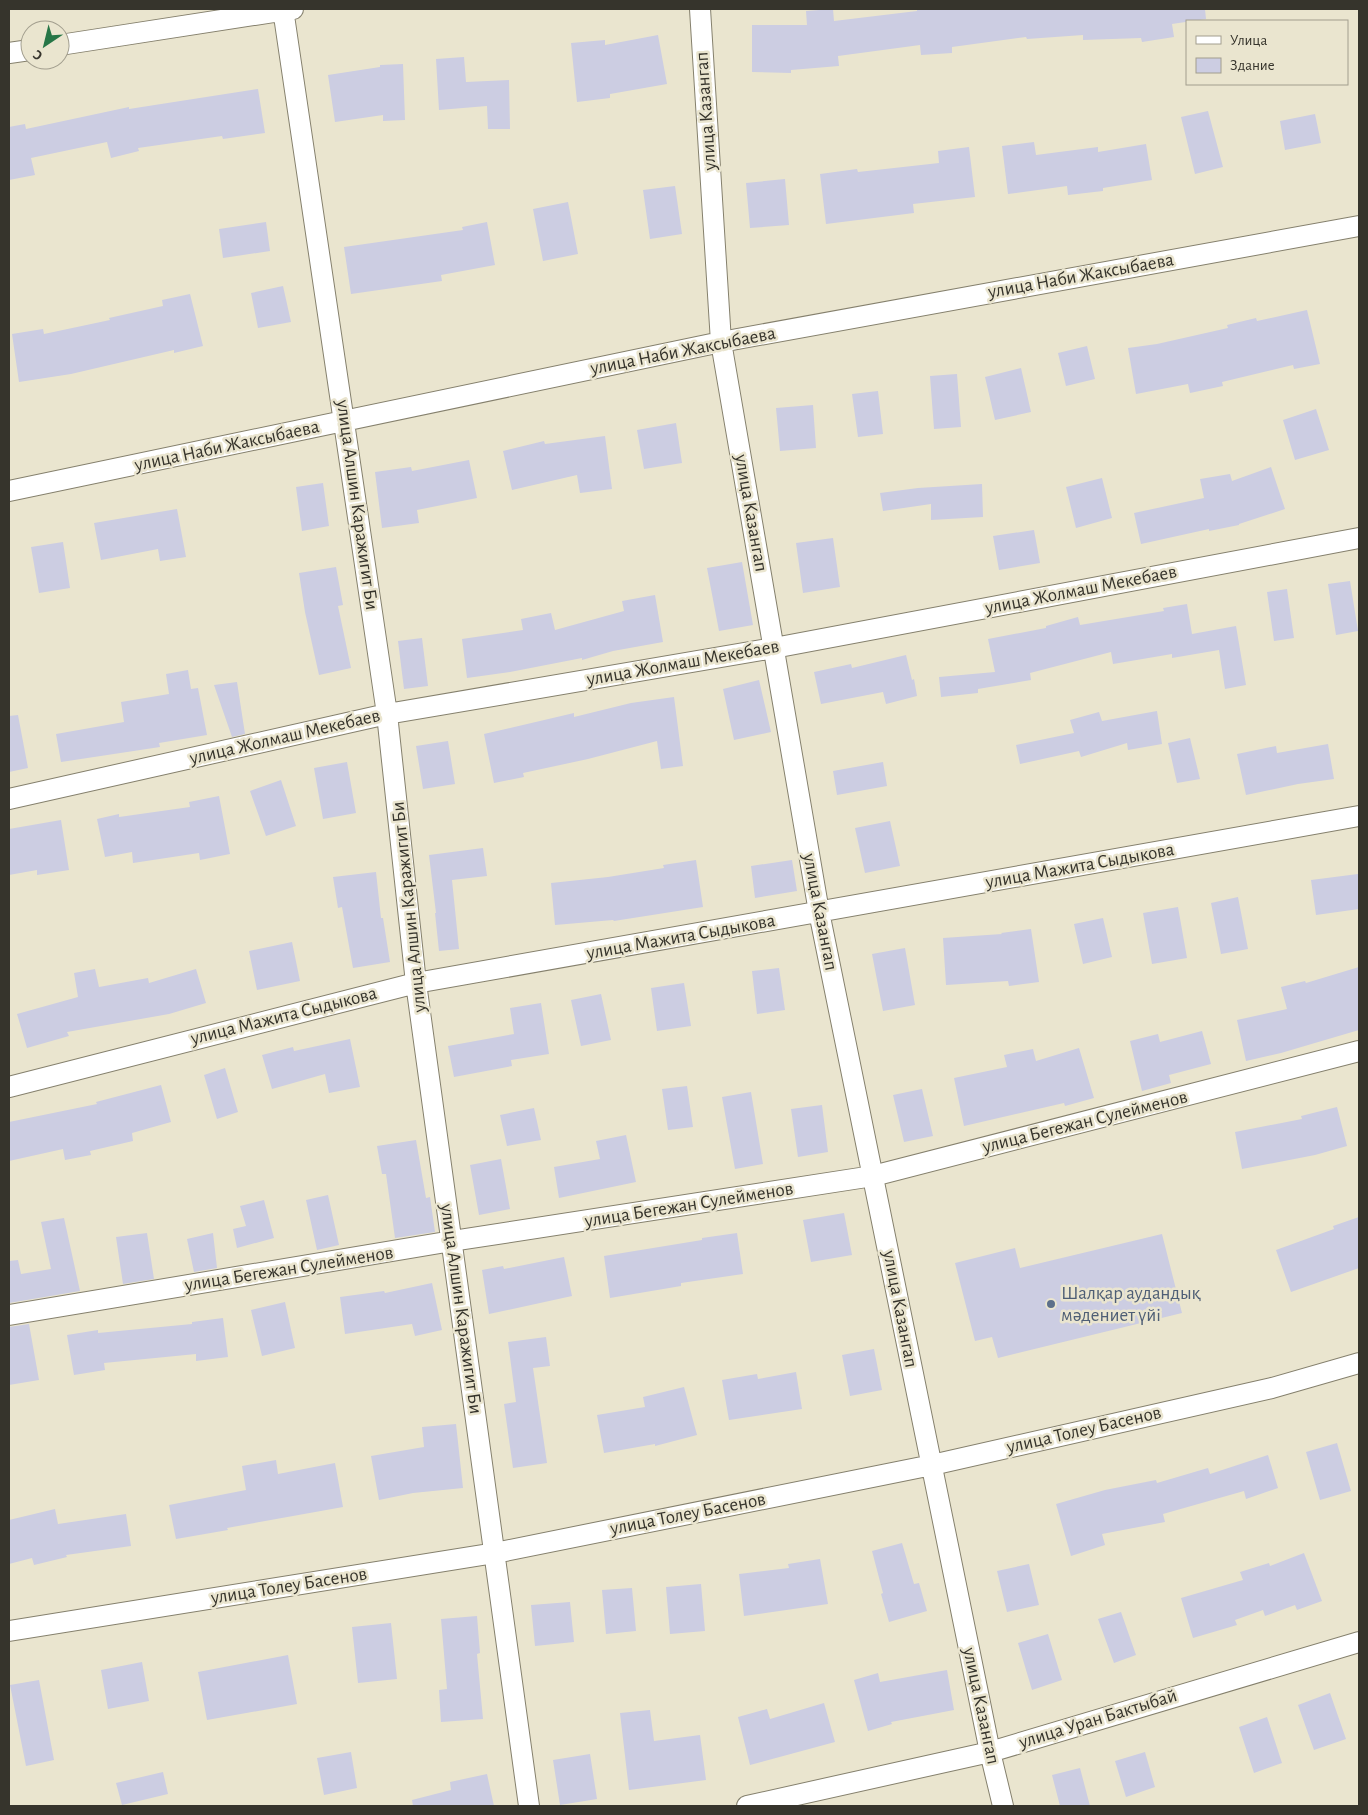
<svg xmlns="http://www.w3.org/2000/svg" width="1368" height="1815" viewBox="0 0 1368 1815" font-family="'Alegreya Sans',sans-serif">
  <rect width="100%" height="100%" fill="#eae5cf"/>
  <!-- building -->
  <path fill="#cccde2" d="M 833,9 L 834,21 L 917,11 L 917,9 L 1205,9 L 1206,19 L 1172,24 L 1174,37 L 1142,42 L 1141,38 L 1083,40 L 1083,35 L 1027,39 L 1026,37 L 952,47 L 952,53 L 921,55 L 920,45 L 838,56 L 839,66 L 791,70 L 791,73 L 752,72 L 752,25 L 807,25 L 806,11 Z
    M 658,35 L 667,84 L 610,94 L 610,98 L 577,102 L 571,43 L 605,40 L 605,45 Z
    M 464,57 L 466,82 L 509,80 L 510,129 L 488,129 L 487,106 L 439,110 L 436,59 Z
    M 403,64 L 405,120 L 383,121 L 383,115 L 335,122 L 328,75 L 380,67 L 380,65 Z
    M 258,89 L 265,133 L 223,139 L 222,136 L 138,148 L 139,151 L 111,158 L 107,142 L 31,158 L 35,175 L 9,180 L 9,127 L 25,124 L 26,129 L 129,107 L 129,109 Z
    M 1208,111 L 1223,167 L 1195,174 L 1181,117 Z
    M 1315,114 L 1321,143 L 1285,150 L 1280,121 Z
    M 1034,142 L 1036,155 L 1098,147 L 1098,152 L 1146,144 L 1152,180 L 1103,188 L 1103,191 L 1068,195 L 1067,186 L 1008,194 L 1002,146 Z
    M 969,147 L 975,197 L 913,204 L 914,213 L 826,224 L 820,174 L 857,169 L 858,172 L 939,163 L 938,151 Z
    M 785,179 L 789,225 L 750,228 L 746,183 Z
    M 675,186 L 682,234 L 650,239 L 643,190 Z
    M 568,202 L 578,254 L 543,261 L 533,209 Z
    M 266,222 L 270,251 L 223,258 L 219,229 Z
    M 487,222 L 495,265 L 441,275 L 442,281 L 351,294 L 344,247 L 463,230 L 462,227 Z
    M 283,286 L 291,322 L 258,328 L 251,293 Z
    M 190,294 L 203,346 L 174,353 L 174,350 L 71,374 L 19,382 L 12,334 L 43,329 L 44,334 L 110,320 L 109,318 L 163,306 L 162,300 Z
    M 1307,310 L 1320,364 L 1294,369 L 1293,365 L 1222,382 L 1223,386 L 1190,393 L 1188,384 L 1136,394 L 1128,348 L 1157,344 L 1228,328 L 1227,325 L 1256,318 L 1257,321 Z
    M 1087,346 L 1095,379 L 1066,386 L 1058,353 Z
    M 1021,368 L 1031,412 L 995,420 L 985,377 Z
    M 957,374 L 961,427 L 934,429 L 930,376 Z
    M 878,391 L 883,434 L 858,437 L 852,394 Z
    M 813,405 L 816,448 L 780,451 L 776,408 Z
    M 1316,409 L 1329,450 L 1295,460 L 1283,420 Z
    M 676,423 L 682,463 L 644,469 L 637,430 Z
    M 605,436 L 612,489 L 580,493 L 577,475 L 512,490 L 503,451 L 544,441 L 545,444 Z
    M 469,460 L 477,498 L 417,510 L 419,523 L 382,528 L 375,472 L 411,467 L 412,471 Z
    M 1271,467 L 1285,509 L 1239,524 L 1239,525 L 1209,531 L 1209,529 L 1141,544 L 1134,513 L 1204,498 L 1200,479 L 1230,474 L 1232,481 Z
    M 1102,478 L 1112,518 L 1076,528 L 1066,487 Z
    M 323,483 L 329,526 L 302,531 L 296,487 Z
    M 982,484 L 983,517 L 931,520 L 931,504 L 883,511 L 880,493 L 918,488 Z
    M 177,509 L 186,557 L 160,561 L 158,549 L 101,560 L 94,523 Z
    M 1034,530 L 1040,563 L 999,570 L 993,536 Z
    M 833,538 L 840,587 L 803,593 L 796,543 Z
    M 63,542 L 70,588 L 39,593 L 31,547 Z
    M 742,562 L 753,625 L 719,631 L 707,568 Z
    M 336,567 L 343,605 L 338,606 L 351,668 L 319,675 L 305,612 L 299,573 Z
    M 1350,581 L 1358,631 L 1336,635 L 1328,584 Z
    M 1287,589 L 1294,638 L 1274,641 L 1267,592 Z
    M 655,595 L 663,642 L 613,651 L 582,660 L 582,658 L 510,672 L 467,678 L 462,639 L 523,630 L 521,619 L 551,613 L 555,630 L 624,611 L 622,601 Z
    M 1187,604 L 1192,634 L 1236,626 L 1246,685 L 1225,689 L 1219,650 L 1172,658 L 1172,654 L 1113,664 L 1111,652 L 1030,673 L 1031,680 L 978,689 L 978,693 L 941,697 L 939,677 L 995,672 L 988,639 L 1046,628 L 1046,626 L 1078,617 L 1080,625 L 1164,611 L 1163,608 Z
    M 422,638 L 428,686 L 404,689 L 398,641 Z
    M 906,655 L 912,680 L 914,679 L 917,696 L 886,704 L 883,692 L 821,704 L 814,672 L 851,664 L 852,668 Z
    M 188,670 L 191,689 L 198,688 L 207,735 L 159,743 L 160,747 L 61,762 L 56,734 L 124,722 L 121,702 L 169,694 L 166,674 Z
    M 759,680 L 771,732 L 734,740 L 723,689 Z
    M 237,682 L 245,734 L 232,737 L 214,685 Z
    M 674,697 L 683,766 L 661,769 L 657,741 L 588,759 L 523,773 L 524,777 L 494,783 L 484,734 L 574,713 L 574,717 L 631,703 Z
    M 1157,711 L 1162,744 L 1128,750 L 1127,743 L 1081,757 L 1079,751 L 1020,764 L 1016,745 L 1074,733 L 1070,720 L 1099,712 L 1102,721 Z
    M 18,715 L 28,768 L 9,772 L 9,716 Z
    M 1190,738 L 1200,779 L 1177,783 L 1168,743 Z
    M 448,741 L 455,784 L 423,789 L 416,746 Z
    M 1328,744 L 1334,779 L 1298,784 L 1246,795 L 1237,754 L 1276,746 L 1277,753 Z
    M 347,762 L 356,813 L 323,819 L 314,768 Z
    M 883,762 L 887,786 L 837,795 L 833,771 Z
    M 281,780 L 296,826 L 266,836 L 250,791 Z
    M 219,796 L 230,854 L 200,860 L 199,853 L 133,863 L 132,852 L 105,857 L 97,819 L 119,814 L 119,817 L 190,807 L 189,802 Z
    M 61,820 L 69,870 L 37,875 L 37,870 L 9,875 L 9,829 Z
    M 890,821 L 900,866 L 865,873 L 855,828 Z
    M 483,848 L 487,876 L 452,880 L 459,949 L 439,951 L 435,913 L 436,913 L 429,855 Z
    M 696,860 L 703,907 L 614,921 L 613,920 L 555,925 L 551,883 L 608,877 L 664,868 L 663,865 Z
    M 792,860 L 797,891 L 755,898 L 751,866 Z
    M 376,872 L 381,918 L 383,918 L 390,962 L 353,968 L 342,907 L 338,908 L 333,877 Z
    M 1358,874 L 1359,909 L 1316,915 L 1311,880 Z
    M 1238,897 L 1248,949 L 1221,954 L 1211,903 Z
    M 1178,907 L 1187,958 L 1152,964 L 1143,913 Z
    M 1103,918 L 1112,957 L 1083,964 L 1074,924 Z
    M 1031,929 L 1039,982 L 1009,986 L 1008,981 L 946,985 L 943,938 L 1002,934 L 1001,933 Z
    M 292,942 L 300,981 L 257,990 L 249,951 Z
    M 905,948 L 915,1005 L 883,1011 L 872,954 Z
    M 1359,967 L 1359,1030 L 1281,1053 L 1246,1061 L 1237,1020 L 1287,1009 L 1281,987 L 1305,981 L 1306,983 Z
    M 779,968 L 785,1010 L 757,1014 L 752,971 Z
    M 95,969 L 99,987 L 148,978 L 149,983 L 196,969 L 206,1003 L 169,1014 L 67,1032 L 69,1036 L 27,1048 L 17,1014 L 78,997 L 74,973 Z
    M 684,983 L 691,1026 L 657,1031 L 651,988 Z
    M 601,994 L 611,1040 L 581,1046 L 571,1000 Z
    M 541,1003 L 549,1054 L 511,1060 L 512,1066 L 454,1077 L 448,1046 L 514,1034 L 510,1008 Z
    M 1202,1031 L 1211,1064 L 1169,1075 L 1171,1083 L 1142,1091 L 1130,1041 L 1158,1034 L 1160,1042 Z
    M 350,1039 L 360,1087 L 329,1093 L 325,1074 L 272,1089 L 262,1055 L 293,1047 L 294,1051 Z
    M 1079,1048 L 1094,1098 L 1065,1106 L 1064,1103 L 964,1126 L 954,1078 L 1007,1067 L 1004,1055 L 1033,1049 L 1036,1061 Z
    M 225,1068 L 238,1112 L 217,1119 L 204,1075 Z
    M 161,1085 L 171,1122 L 132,1133 L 133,1141 L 90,1151 L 91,1155 L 65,1160 L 63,1149 L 9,1161 L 9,1122 L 97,1104 L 96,1102 Z
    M 687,1086 L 693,1127 L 668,1130 L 662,1089 Z
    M 922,1089 L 933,1136 L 904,1142 L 893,1095 Z
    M 751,1092 L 763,1164 L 735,1169 L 722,1097 Z
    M 822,1105 L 828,1152 L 798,1157 L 791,1109 Z
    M 1337,1107 L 1347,1146 L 1315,1155 L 1242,1169 L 1235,1132 L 1302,1119 L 1301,1116 Z
    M 534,1108 L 541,1140 L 507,1146 L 500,1115 Z
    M 626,1135 L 636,1182 L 559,1198 L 554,1167 L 600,1159 L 596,1141 Z
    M 416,1140 L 426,1198 L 430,1197 L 435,1232 L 395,1238 L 386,1174 L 382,1174 L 377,1146 Z
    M 501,1159 L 510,1209 L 479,1215 L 470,1165 Z
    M 328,1195 L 339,1245 L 317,1250 L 306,1200 Z
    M 264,1200 L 274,1238 L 237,1248 L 233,1229 L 246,1226 L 240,1206 Z
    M 844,1213 L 852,1255 L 811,1262 L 803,1220 Z
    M 1359,1217 L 1359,1268 L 1291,1292 L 1276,1250 L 1334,1229 L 1333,1226 Z
    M 64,1218 L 80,1291 L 9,1303 L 9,1261 L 18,1260 L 21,1274 L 51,1269 L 41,1222 Z
    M 147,1233 L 154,1279 L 123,1284 L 116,1237 Z
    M 213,1233 L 217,1268 L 194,1272 L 187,1239 Z
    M 737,1233 L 743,1274 L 681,1283 L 681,1286 L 610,1298 L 604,1256 L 702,1240 L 702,1238 Z
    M 1162,1234 L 1182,1313 L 998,1358 L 992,1337 L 975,1341 L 955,1263 L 1015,1248 L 1020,1268 Z
    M 564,1257 L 572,1296 L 489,1314 L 482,1270 L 503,1266 L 504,1269 Z
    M 432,1283 L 442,1330 L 415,1336 L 412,1324 L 345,1334 L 340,1297 L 384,1291 L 385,1293 Z
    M 285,1302 L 295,1348 L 262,1356 L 251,1310 Z
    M 223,1318 L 228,1357 L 196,1361 L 196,1354 L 104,1363 L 105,1370 L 74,1375 L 67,1335 L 98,1330 L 98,1333 L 192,1324 L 192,1322 Z
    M 29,1324 L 39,1380 L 9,1385 L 9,1327 Z
    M 546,1337 L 550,1366 L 533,1368 L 547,1463 L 513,1468 L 504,1404 L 516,1402 L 508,1342 Z
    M 874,1349 L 882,1390 L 850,1396 L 842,1355 Z
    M 796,1372 L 802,1409 L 729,1420 L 722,1380 L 757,1374 L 758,1379 Z
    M 684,1387 L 697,1435 L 655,1446 L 655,1444 L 604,1453 L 597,1415 L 645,1407 L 643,1397 Z
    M 456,1424 L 463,1488 L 413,1493 L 379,1500 L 371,1456 L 424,1447 L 422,1427 Z
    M 1337,1443 L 1351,1491 L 1320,1500 L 1306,1452 Z
    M 1268,1455 L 1278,1488 L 1246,1499 L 1244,1491 L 1163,1514 L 1165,1522 L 1102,1534 L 1105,1545 L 1071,1556 L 1056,1504 L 1105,1490 L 1156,1480 L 1157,1483 L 1208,1468 L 1210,1474 Z
    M 276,1460 L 278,1474 L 335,1463 L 343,1507 L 227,1528 L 228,1530 L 176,1539 L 169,1505 L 246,1490 L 242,1466 Z
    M 55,1509 L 58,1524 L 126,1514 L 131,1546 L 66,1555 L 67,1557 L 34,1565 L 32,1558 L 9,1564 L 9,1520 Z
    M 902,1543 L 914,1584 L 919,1583 L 927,1611 L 889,1622 L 881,1594 L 883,1593 L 872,1551 Z
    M 1304,1553 L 1322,1601 L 1297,1610 L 1295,1605 L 1265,1616 L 1263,1610 L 1235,1620 L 1237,1625 L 1193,1638 L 1181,1598 L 1243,1580 L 1240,1572 L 1269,1563 L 1270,1566 Z
    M 820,1559 L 828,1604 L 744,1616 L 739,1574 L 789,1568 L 788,1564 Z
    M 1029,1564 L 1039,1605 L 1007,1612 L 997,1571 Z
    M 701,1584 L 705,1631 L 670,1634 L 666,1587 Z
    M 632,1588 L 636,1631 L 606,1634 L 602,1590 Z
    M 570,1602 L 574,1642 L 535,1646 L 531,1605 Z
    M 1121,1612 L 1136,1655 L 1114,1663 L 1098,1619 Z
    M 477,1616 L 480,1653 L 477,1654 L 483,1719 L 441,1722 L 439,1690 L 447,1689 L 441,1619 Z
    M 391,1623 L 397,1679 L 358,1683 L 352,1627 Z
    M 1048,1634 L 1062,1680 L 1032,1690 L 1018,1643 Z
    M 288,1655 L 297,1704 L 207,1720 L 198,1672 Z
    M 142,1662 L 149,1701 L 108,1709 L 101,1670 Z
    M 947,1670 L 954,1710 L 891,1722 L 892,1724 L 868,1731 L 854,1680 L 878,1673 L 880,1682 Z
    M 39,1680 L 54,1760 L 26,1766 L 10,1685 Z
    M 1330,1693 L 1346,1739 L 1314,1750 L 1298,1705 Z
    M 824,1703 L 835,1742 L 750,1765 L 738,1717 L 767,1709 L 770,1719 Z
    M 650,1710 L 654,1741 L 700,1735 L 706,1780 L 629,1790 L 620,1713 Z
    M 1267,1717 L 1282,1763 L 1254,1773 L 1239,1727 Z
    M 351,1752 L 357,1788 L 324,1795 L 317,1758 Z
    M 1145,1752 L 1155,1787 L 1126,1797 L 1115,1761 Z
    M 590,1754 L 597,1799 L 560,1805 L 553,1760 Z
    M 1080,1768 L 1090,1806 L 1060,1806 L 1052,1775 Z
    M 163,1772 L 168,1794 L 122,1805 L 116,1783 Z
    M 487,1774 L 494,1806 L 413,1806 L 412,1800 L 451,1790 L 450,1782 Z"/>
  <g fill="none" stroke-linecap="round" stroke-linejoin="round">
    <defs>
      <path id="street" d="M 283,9 L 387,714 L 416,983 L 529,1806
        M 700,9 L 721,342 L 819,912 L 990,1752 L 1003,1806
        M 60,45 L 293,9
        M 9,53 L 30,50
        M 9,491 L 721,342 L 1359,226
        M 9,799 L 387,714 L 774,648 L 1359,538
        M 9,1087 L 416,983 L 1359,816
        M 9,1315 L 452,1241 L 873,1176 L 1359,1051
        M 9,1631 L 495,1553 L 932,1465 L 1272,1388 L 1359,1363
        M 747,1806 L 990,1752 L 1359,1642"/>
    </defs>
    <!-- street casing -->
    <use href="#street" stroke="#85806d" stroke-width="22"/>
    <!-- street -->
    <use href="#street" stroke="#fff" stroke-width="20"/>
  </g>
  <!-- markers -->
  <circle fill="#5c6f8a" stroke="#eae5cf" stroke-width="2" cx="1051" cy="1304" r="5"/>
  <g text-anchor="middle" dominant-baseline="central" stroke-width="5" stroke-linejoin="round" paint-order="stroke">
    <!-- street labels -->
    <g font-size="19" fill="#36342c" stroke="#eae5cf">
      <text transform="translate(706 111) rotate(-94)">улица Казангап</text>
      <text transform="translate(1081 276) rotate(-10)">улица Наби Жаксыбаева</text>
      <text transform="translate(683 351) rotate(-11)">улица Наби Жаксыбаева</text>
      <text transform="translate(227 446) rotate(-12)">улица Наби Жаксыбаева</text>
      <text transform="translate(357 505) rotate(82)">улица Алшин Каражигит Би</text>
      <text transform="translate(751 513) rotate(80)">улица Казангап</text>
      <text transform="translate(1081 590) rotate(-11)">улица Жолмаш Мекебаев</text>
      <text transform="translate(683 663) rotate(-10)">улица Жолмаш Мекебаев</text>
      <text transform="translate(285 737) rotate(-13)">улица Жолмаш Мекебаев</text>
      <text transform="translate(1080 866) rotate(-10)">улица Мажита Сыдыкова</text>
      <text transform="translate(409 907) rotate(-96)">улица Алшин Каражигит Би</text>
      <text transform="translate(820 912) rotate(79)">улица Казангап</text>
      <text transform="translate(681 937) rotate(-10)">улица Мажита Сыдыкова</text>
      <text transform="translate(284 1016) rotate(-14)">улица Мажита Сыдыкова</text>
      <text transform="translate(1085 1122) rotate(-14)">улица Бегежан Сулейменов</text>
      <text transform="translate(689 1205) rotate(-9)">улица Бегежан Сулейменов</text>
      <text transform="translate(289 1269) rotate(-9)">улица Бегежан Сулейменов</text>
      <text transform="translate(461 1309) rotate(82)">улица Алшин Каражигит Би</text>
      <text transform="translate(900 1309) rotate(79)">улица Казангап</text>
      <text transform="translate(1084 1430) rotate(-13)">улица Толеу Басенов</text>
      <text transform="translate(688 1514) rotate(-11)">улица Толеу Басенов</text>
      <text transform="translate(289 1586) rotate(-9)">улица Толеу Басенов</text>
      <text transform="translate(981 1706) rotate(78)">улица Казангап</text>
      <text transform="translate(1098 1719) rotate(-17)">улица Уран Бактыбай</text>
    </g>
    <!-- service labels -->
    <g font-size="19" fill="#4e5e75" stroke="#eae5cf" text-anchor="start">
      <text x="1061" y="1293">Шалқар аудандық<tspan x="1061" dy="22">мәдениет үйі</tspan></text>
    </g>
  </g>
  <!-- border -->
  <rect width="1368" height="1815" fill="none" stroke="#36342c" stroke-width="20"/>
  <!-- legend -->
  <rect x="1186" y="20" width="162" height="65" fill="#eae5cf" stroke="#a29e8e"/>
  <rect x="1196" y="36" width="25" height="8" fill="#ffffff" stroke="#a29e8e"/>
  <text x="1230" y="45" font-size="15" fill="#36342c">Улица</text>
  <rect x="1196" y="58" width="25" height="15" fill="#cccde2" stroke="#a29e8e"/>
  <text x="1230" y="70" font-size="15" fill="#36342c">Здание</text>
  <!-- north arrow -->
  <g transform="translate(45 45) rotate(215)"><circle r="24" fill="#eae5cf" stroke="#a29e8e"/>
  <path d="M0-4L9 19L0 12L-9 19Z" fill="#277647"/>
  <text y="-8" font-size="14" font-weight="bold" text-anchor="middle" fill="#36342c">С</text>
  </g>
</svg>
